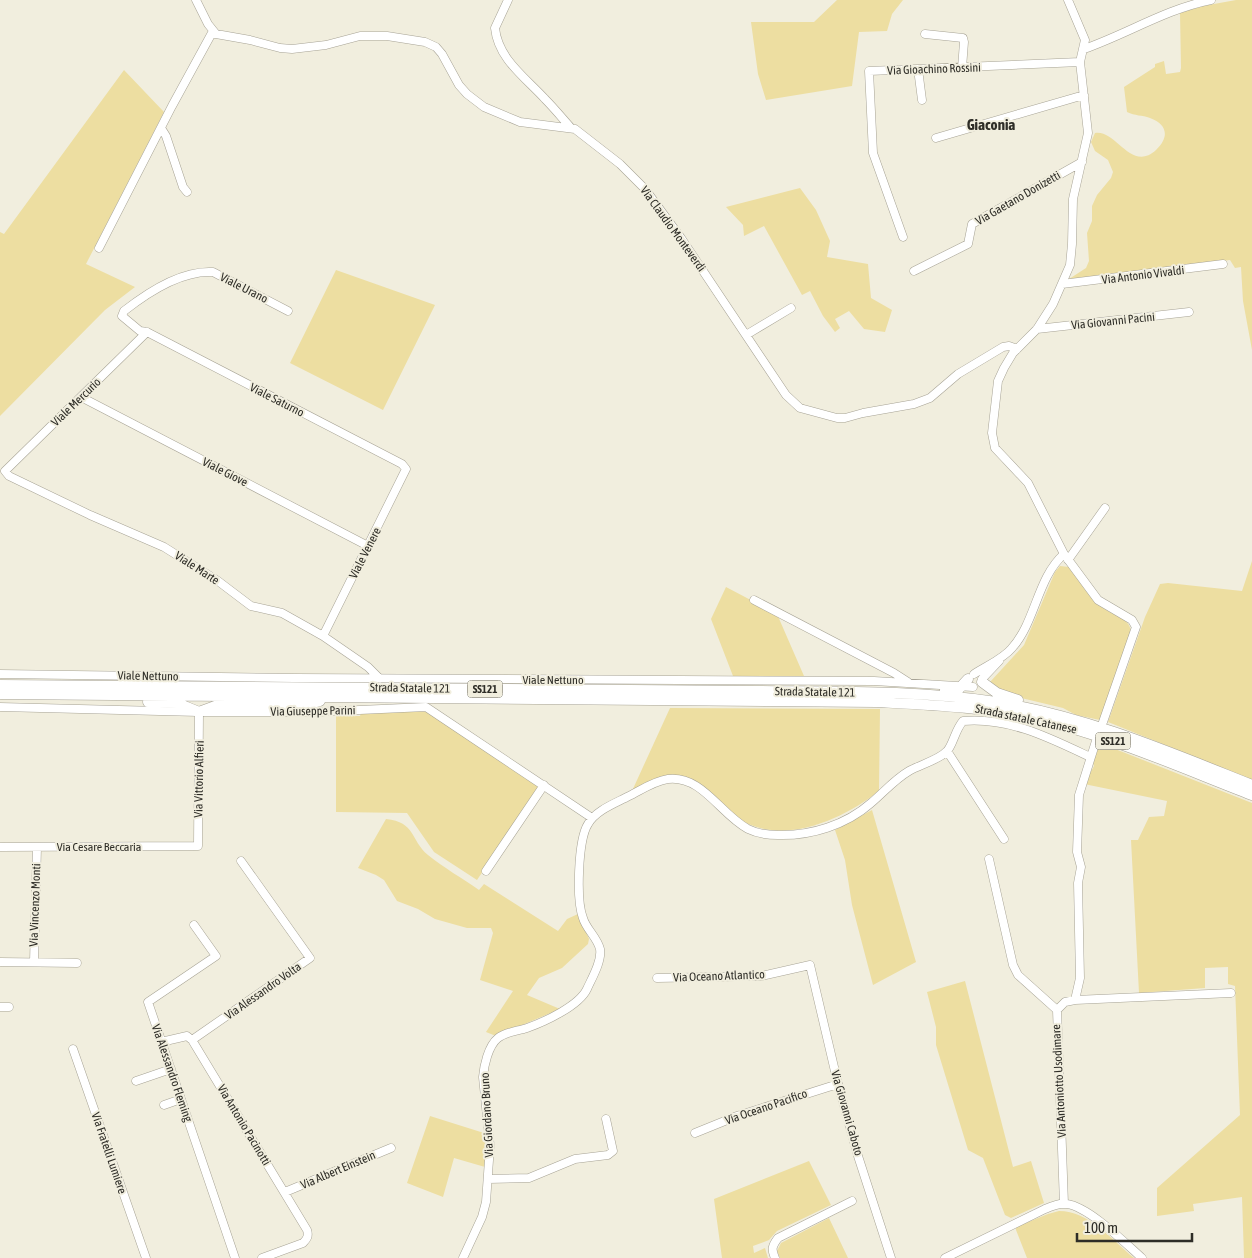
<svg xmlns="http://www.w3.org/2000/svg" width="1252" height="1258" viewBox="0 0 1252 1258" font-family="'Asap Condensed',sans-serif">
  <rect width="100%" height="100%" fill="#f1eede"/>
  <!-- green -->
  <path fill="#eddea1" d="M 837,0 L 903,0 L 892,14 L 887,31 L 859,32 L 852,86 L 766,100 L 758,74 L 751,22 L 814,22 Z
    M 1236,0 L 1252,0 L 1252,350 L 1243,301 L 1241,267 L 1235,268 L 1230,260 L 1069,281 L 1069,279 L 1086,268 L 1089,261 L 1087,233 L 1092,221 L 1092,206 L 1097,195 L 1111,178 L 1113,172 L 1108,160 L 1095,151 L 1091,142 L 1095,133 C 1116,129 1131,173 1156,150 C 1170,137 1167,124 1150,118 C 1142,115 1135,116 1127,112 L 1124,87 L 1155,67 L 1155,64 L 1164,61 L 1166,74 L 1180,72 L 1181,68 L 1180,13 L 1203,6 Z
    M 124,70 L 164,112 L 86,264 L 135,287 L 105,310 L 0,416 L 0,232 L 4,234 Z
    M 800,188 L 816,210 L 830,241 L 827,257 L 868,264 L 871,298 L 892,310 L 885,332 L 864,329 L 849,311 L 835,319 L 840,328 L 835,332 L 823,316 L 810,291 L 802,295 L 764,226 L 744,236 L 743,225 L 726,207 Z
    M 336,270 L 435,305 L 383,410 L 290,363 Z
    M 1252,561 L 1252,780 L 1108,722 L 1145,617 L 1160,584 L 1168,583 L 1242,591 Z
    M 1060,566 L 1069,567 C 1080,582 1090,600 1106,610 C 1116,616 1131,619 1131,633 L 1100,720 L 1076,715 L 1063,708 L 1004,694 L 990,682 L 1024,645 L 1055,572 Z
    M 726,587 L 777,614 L 804,676 L 733,676 L 711,619 Z
    M 670,708 L 880,709 L 879,791 C 846,817 793,842 751,825 C 742,822 733,814 726,808 C 709,795 703,779 679,776 C 670,775 642,788 632,791 Z
    M 424,710 L 538,785 L 538,789 L 477,880 L 434,852 L 407,813 L 336,812 L 336,716 L 360,716 L 361,713 Z
    M 1100,743 L 1252,803 L 1252,1258 L 1244,1258 L 1242,1197 L 1193,1204 L 1194,1211 L 1157,1216 L 1157,1188 L 1240,1115 L 1235,986 L 1228,984 L 1228,967 L 1205,968 L 1205,988 L 1139,993 L 1131,840 L 1138,840 L 1149,817 L 1164,816 L 1167,801 L 1084,784 C 1087,776 1091,772 1094,766 L 1093,763 Z
    M 872,810 L 916,962 L 873,985 L 852,905 L 845,860 L 835,830 Z
    M 386,819 C 416,822 410,840 428,855 C 444,868 462,878 479,890 L 484,884 L 558,931 L 567,919 L 578,914 L 589,939 L 588,944 L 562,968 L 539,978 L 527,995 L 560,1009 L 496,1036 L 486,1032 L 513,991 L 480,980 L 493,933 L 491,928 L 467,928 L 435,919 L 418,909 L 397,901 L 384,880 L 376,875 L 358,868 Z
    M 965,981 L 1013,1167 L 1031,1161 L 1044,1203 L 1011,1218 L 1005,1215 L 983,1158 L 968,1150 L 936,1045 L 936,1027 L 927,992 Z
    M 430,1116 L 484,1133 L 486,1148 L 485,1167 L 454,1158 L 443,1197 L 407,1183 Z
    M 809,1161 L 831,1205 L 777,1231 L 769,1240 L 753,1246 L 754,1253 L 765,1248 L 768,1258 L 722,1258 L 714,1199 Z
    M 1059,1211 C 1089,1211 1112,1240 1134,1258 L 1027,1258 L 1016,1230 L 1016,1227 L 1048,1214 Z
    M 829,1218 L 848,1258 L 780,1258 L 777,1251 L 781,1243 Z"/>
  <g fill="none" stroke-linecap="round" stroke-linejoin="round">
    <defs>
      <path id="minor" d="M 196,0 L 208,24 L 216,34 L 250,40 L 280,48 L 292,49 L 326,45 L 360,36 L 387,36 L 425,42 L 436,47 L 442,54 L 459,85 L 467,94 L 484,107 L 520,122 L 575,129 L 620,164 L 645,189 L 681,238 L 786,395 L 800,408 L 837,418 L 845,418 L 863,413 L 914,404 L 930,398 L 958,374 L 1003,347 L 1009,346 L 1017,349
        M 508,0 L 495,28 C 498,59 526,78 545,99 C 554,108 563,119 571,128
        M 925,34 L 963,38 L 964,42 L 962,68
        M 1084,49 C 1127,34 1166,9 1211,0
        M 918,69 L 922,100
        M 161,128 L 166,136 L 183,187 L 187,192
        M 936,138 L 1084,95
        M 903,237 L 873,153 L 869,71 L 1080,62
        M 99,248 L 172,106 L 213,31
        M 914,271 L 968,244 L 972,224 L 1082,162
        M 1062,284 L 1223,264
        M 288,311 L 213,272 C 181,270 148,292 124,311 L 122,316 L 140,331 L 147,332 L 402,464 L 406,469 L 323,636
        M 1037,329 L 1189,312
        M 147,332 L 5,471 L 9,476 L 90,515 L 164,547 L 218,581 L 251,606 L 282,613 L 323,636 L 368,667 L 380,679
        M 746,335 L 791,308
        M 81,397 L 368,546
        M 1064,554 L 1098,600 L 1132,620 L 1136,627 L 1103,722
        M 1068,560 L 1105,508
        M 754,600 L 894,673 L 908,682
        M 0,674 L 294,678 L 874,681 L 973,687
        M 974,674 C 986,666 1003,659 1012,648 C 1036,621 1037,578 1064,554 L 1028,483 L 995,448 L 992,433 L 998,381 L 1004,368 L 1013,353 L 1037,329 L 1053,304 L 1070,265 L 1072,244 L 1073,199 L 1088,133 L 1080,62 L 1085,40 L 1068,0
        M 982,679 L 999,661
        M 0,707 L 199,712 L 315,712 L 426,707 L 592,818
        M 947,751 L 1004,839
        M 0,847 L 198,846 L 199,712
        M 989,859 L 1013,965 L 1018,975 L 1057,1010 L 1064,1204
        M 486,871 L 544,785
        M 194,925 L 216,956 L 148,1002 L 235,1258
        M 0,962 L 77,963
        M 34,962 L 37,847
        M 657,978 L 761,976 L 810,965 L 838,1084 L 858,1156 L 891,1258
        M 1075,1000 L 1080,978 L 1078,883 L 1081,867 L 1077,852 L 1079,795 L 1096,741
        M 0,1007 L 9,1007
        M 1057,1010 L 1065,1002 L 1075,1000 L 1231,993
        M 192,1040 L 310,958 L 241,861
        M 161,1042 L 187,1036 L 192,1040 L 307,1230 C 309,1236 307,1239 303,1243 L 262,1258
        M 73,1049 L 146,1258
        M 136,1081 L 171,1069
        M 164,1105 L 181,1099
        M 695,1133 L 737,1116 L 838,1084
        M 488,1179 L 529,1178 L 575,1159 L 608,1155 L 613,1151 L 606,1119
        M 285,1192 L 391,1148
        M 463,1258 L 482,1217 L 486,1202 L 490,1146 L 483,1077 C 484,1066 488,1046 498,1038 C 505,1032 518,1031 527,1028 C 544,1022 579,1006 587,989 C 592,978 602,961 600,949 C 597,937 586,929 583,918 C 576,900 578,840 588,824 C 596,810 616,803 629,796 C 641,790 654,781 668,779 C 702,775 720,814 748,829 C 756,833 768,835 778,835 C 811,836 846,825 871,803 C 883,793 895,779 909,771 C 919,765 939,760 947,751 C 953,745 955,730 963,721 C 1009,717 1050,738 1090,757
        M 775,1258 C 771,1249 772,1246 778,1238 L 852,1201
        M 945,1258 L 1045,1209 C 1052,1206 1059,1203 1067,1204 C 1089,1207 1125,1243 1142,1258"/>
      <path id="major" d="M 982,682 L 997,693 L 1018,700
        M 0,685 L 754,691 C 834,692 916,690 996,702 C 1085,716 1169,752 1252,785
        M 945,690 L 957,691 L 968,679
        M 0,694 L 877,702 C 933,705 986,707 1040,720 C 1113,737 1182,768 1252,795
        M 148,702 L 177,703 L 199,712 L 218,705 L 310,704 L 320,701"/>
    </defs>
    <!-- minor casing -->
    <use href="#minor" stroke="#a7a395" stroke-width="9"/>
    <!-- major casing -->
    <use href="#major" stroke="#a7a395" stroke-width="11"/>
    <!-- minor -->
    <use href="#minor" stroke="#fff" stroke-width="8"/>
    <!-- major -->
    <use href="#major" stroke="#fff" stroke-width="10"/>
  </g>
  <g text-anchor="middle" dominant-baseline="central" stroke-width="4" stroke-linejoin="round" paint-order="stroke">
    <!-- shield labels -->
    <g fill="#f1eede" stroke="#68675e" stroke-width="1">
      <rect x="467.5" y="680.5" width="35" height="17" rx="4"/>
      <rect x="1095.5" y="732.5" width="35" height="17" rx="4"/>
    </g>
    <g font-size="11" font-weight="bold" fill="#2e2d27">
      <text x="485" y="689">SS121</text>
      <text x="1113" y="741">SS121</text>
    </g>
    <!-- street labels -->
    <g font-size="12" fill="#2e2d27" stroke="#f1eede">
      <text transform="translate(934 69) rotate(-2)">Via Gioachino Rossini</text>
      <text transform="translate(1018 198) rotate(-30)">Via Gaetano Donizetti</text>
      <text transform="translate(673 229) rotate(54)">Via Claudio Monteverdi</text>
      <text transform="translate(1143 275) rotate(-7)">Via Antonio Vivaldi</text>
      <text transform="translate(244 288) rotate(27)">Viale Urano</text>
      <text transform="translate(1113 321) rotate(-6)">Via Giovanni Pacini</text>
      <text transform="translate(277 400) rotate(27)">Viale Saturno</text>
      <text transform="translate(76 402) rotate(-44)">Viale Mercurio</text>
      <text transform="translate(225 472) rotate(27)">Viale Giove</text>
      <text transform="translate(365 553) rotate(-63)">Viale Venere</text>
      <text transform="translate(197 568) rotate(33)">Viale Marte</text>
      <text transform="translate(148 676) rotate(1)">Viale Nettuno</text>
      <text x="553" y="680">Viale Nettuno</text>
      <text transform="translate(410 688) rotate(1)">Strada Statale 121</text>
      <text transform="translate(815 692) rotate(1)">Strada Statale 121</text>
      <text transform="translate(313 711) rotate(-1)">Via Giuseppe Parini</text>
      <text transform="translate(1026 719) rotate(12)">Strada statale Catanese</text>
      <text transform="translate(199 779) rotate(-89)">Via Vittorio Alfieri</text>
      <text x="99" y="847">Via Cesare Beccaria</text>
      <text transform="translate(35 905) rotate(-88)">Via Vincenzo Monti</text>
      <text transform="translate(719 976) rotate(-2)">Via Oceano Atlantico</text>
      <text transform="translate(263 991) rotate(-35)">Via Alessandro Volta</text>
      <text transform="translate(172 1073) rotate(71)">Via Alessandro Fleming</text>
      <text transform="translate(1059 1081) rotate(-93)">Via Antoniotto Usodimare</text>
      <text transform="translate(766 1107) rotate(-19)">Via Oceano Pacifico</text>
      <text transform="translate(847 1113) rotate(74)">Via Giovanni Caboto</text>
      <text transform="translate(487 1115) rotate(-93)">Via Giordano Bruno</text>
      <text transform="translate(244 1125) rotate(59)">Via Antonio Pacinotti</text>
      <text transform="translate(109 1153) rotate(71)">Via Fratelli Lumiere</text>
      <text transform="translate(338 1170) rotate(-23)">Via Albert Einstein</text>
    </g>
    <!-- quarter labels -->
    <g font-size="15" font-weight="bold" fill="#2e2d27" stroke="#f1eede">
      <text x="991" y="124">Giaconia</text>
    </g>
  </g>
  <!-- scale -->
  <path d="M1077 1233v8h115v-8" fill="none" stroke="#2e2d27" stroke-width="2.5"/>
  <text x="1084" y="1233" font-size="15" fill="#2e2d27" stroke="#f1eede" stroke-width="4" paint-order="stroke">100 m</text>
</svg>
